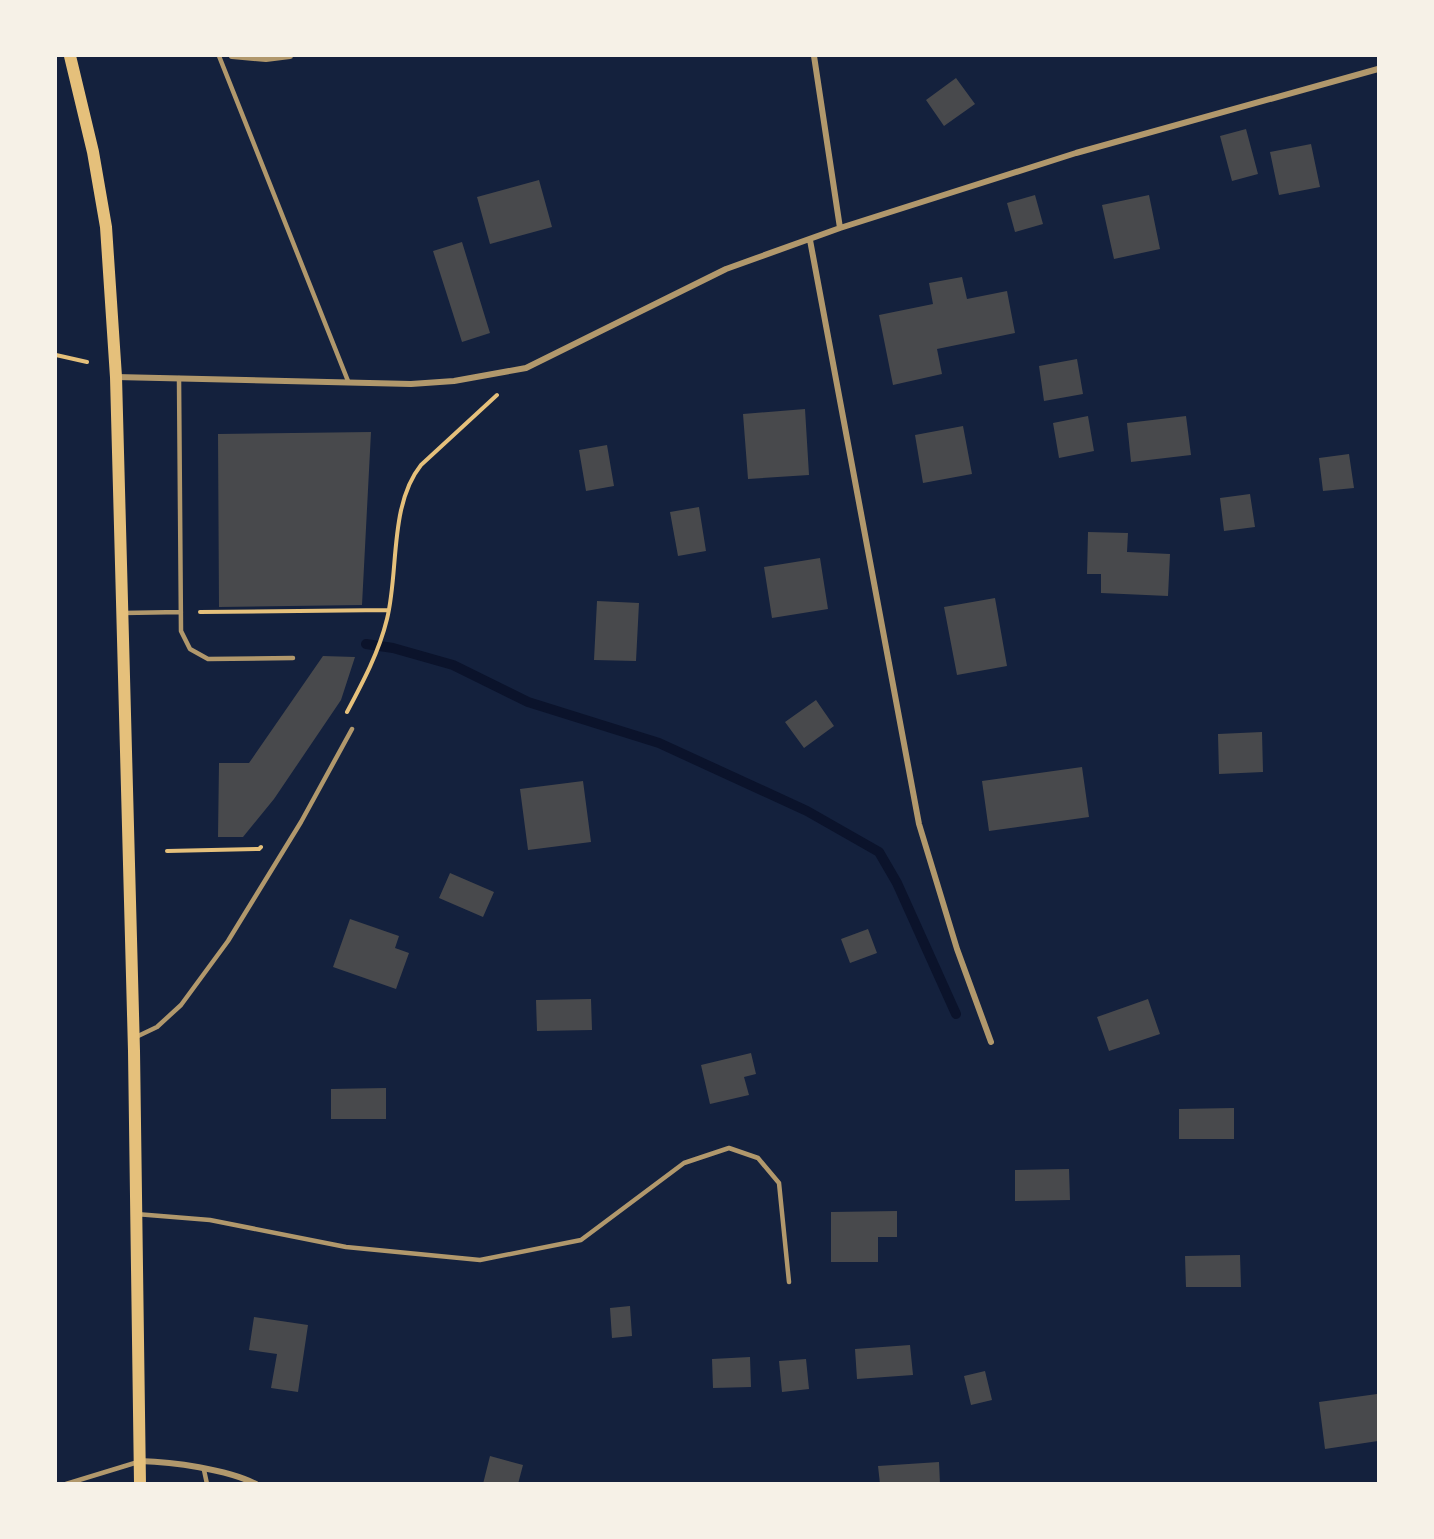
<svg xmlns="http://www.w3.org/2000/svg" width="1434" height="1539" viewBox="0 0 1434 1539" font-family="'Sofia Sans Condensed',sans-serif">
  <rect width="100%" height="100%" fill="#14213d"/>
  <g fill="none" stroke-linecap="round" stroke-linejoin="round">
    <!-- stream -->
    <path stroke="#0b132b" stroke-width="10" d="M 366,644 L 393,648 L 453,665 L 528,702 L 659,743 L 807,811 L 879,852 L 897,883 L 956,1014"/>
  </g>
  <!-- building -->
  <path fill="#48494c" d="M 956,78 L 975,104 L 944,126 L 926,100 Z
    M 1246,129 L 1258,174 L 1232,181 L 1220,136 Z
    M 1311,144 L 1320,187 L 1279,195 L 1270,152 Z
    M 539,180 L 552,227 L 490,244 L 477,197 Z
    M 1035,195 L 1043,224 L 1015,232 L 1007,203 Z
    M 1149,195 L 1160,249 L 1114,259 L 1102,205 Z
    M 462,242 L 490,333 L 462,342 L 433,251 Z
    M 962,277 L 967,299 L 1007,291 L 1015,333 L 937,349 L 942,374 L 893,385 L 879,315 L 933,304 L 929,283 Z
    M 1077,359 L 1083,394 L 1044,401 L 1039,366 Z
    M 805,409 L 809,475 L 748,479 L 743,414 Z
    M 1088,416 L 1094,451 L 1059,458 L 1053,423 Z
    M 1186,416 L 1191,455 L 1131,462 L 1127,423 Z
    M 963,426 L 972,474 L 923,483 L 915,435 Z
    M 371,432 L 362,605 L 219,607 L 218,434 Z
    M 607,445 L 614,486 L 586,491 L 579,450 Z
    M 1349,454 L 1354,488 L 1323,491 L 1319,458 Z
    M 1250,494 L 1255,527 L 1224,531 L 1220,498 Z
    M 699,507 L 706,551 L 678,556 L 670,512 Z
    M 1088,532 L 1128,533 L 1127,552 L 1170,554 L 1168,596 L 1101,593 L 1101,574 L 1087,574 Z
    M 820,558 L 828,609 L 772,618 L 764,567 Z
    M 995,598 L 1007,666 L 957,675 L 944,607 Z
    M 597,601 L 639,603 L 636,661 L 594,660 Z
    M 323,656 L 355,657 L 341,700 L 274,799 L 243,837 L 218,837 L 219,763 L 249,763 Z
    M 816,700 L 834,726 L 804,748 L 785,722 Z
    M 1262,732 L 1263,772 L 1219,774 L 1218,734 Z
    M 1082,767 L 1089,817 L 989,831 L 982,781 Z
    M 583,781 L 591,842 L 528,850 L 520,789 Z
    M 450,873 L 494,892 L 483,917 L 439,898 Z
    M 350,919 L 399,936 L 395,948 L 409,953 L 396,989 L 333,967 Z
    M 868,929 L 877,953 L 850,963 L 841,939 Z
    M 591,999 L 592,1030 L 537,1031 L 536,1000 Z
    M 1148,999 L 1160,1034 L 1109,1051 L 1097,1017 Z
    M 751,1053 L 756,1074 L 744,1077 L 749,1095 L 710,1104 L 701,1065 Z
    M 386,1088 L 386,1119 L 331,1119 L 331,1089 Z
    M 1234,1108 L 1234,1139 L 1179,1139 L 1179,1109 Z
    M 1069,1169 L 1070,1200 L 1015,1201 L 1015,1170 Z
    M 897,1211 L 897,1237 L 878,1237 L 878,1262 L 831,1262 L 831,1212 Z
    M 1240,1255 L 1241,1287 L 1186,1287 L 1185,1256 Z
    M 630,1306 L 632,1336 L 612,1338 L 610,1308 Z
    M 254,1317 L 308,1325 L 298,1392 L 271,1388 L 277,1354 L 249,1350 Z
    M 910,1345 L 913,1375 L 857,1379 L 855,1349 Z
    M 750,1357 L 751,1387 L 713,1388 L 712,1359 Z
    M 806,1359 L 809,1389 L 782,1392 L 779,1361 Z
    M 985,1371 L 992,1400 L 971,1405 L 964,1376 Z
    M 1377,1394 L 1378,1441 L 1325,1449 L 1319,1402 Z
    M 490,1456 L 523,1465 L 518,1484 L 483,1484 Z
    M 939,1462 L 940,1484 L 880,1484 L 878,1466 Z"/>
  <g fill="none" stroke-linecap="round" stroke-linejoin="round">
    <!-- path -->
    <path stroke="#e5c07b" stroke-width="4" d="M 56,355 L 87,362
      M 200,612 L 388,610
      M 347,712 C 363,682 379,652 387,619 C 399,571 389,505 421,465 L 497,395
      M 167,851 L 259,849 L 261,847"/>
    <!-- service -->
    <path stroke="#b1986c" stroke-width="4.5" d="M 219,56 L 348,381
      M 179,378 L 181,631 L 190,649 L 208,659 L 293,658
      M 123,613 L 181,612
      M 136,1037 L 157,1027 L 181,1005 L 228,941 L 301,822 L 352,729
      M 136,1214 L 210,1220 L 346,1247 L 480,1260 L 581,1240 L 684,1163 L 729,1148 L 758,1158 L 779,1183 L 789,1282
      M 204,1470 L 207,1484
      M 66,1484 L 138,1462"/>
    <!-- minor -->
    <path stroke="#b1986c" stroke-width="6" d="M 232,56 L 266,59 L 290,56
      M 814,56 L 840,228
      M 810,240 L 919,824 L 957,949 L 991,1042
      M 116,377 L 411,384 L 454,381 L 526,368 L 726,269 L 840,228 L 1076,153 L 1378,69
      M 140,1461 C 173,1462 226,1469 256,1484"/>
    <!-- secondary -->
    <path stroke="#e5c07b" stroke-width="12" d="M 70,56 L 93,152 L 106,227 L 116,377 L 134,1051 L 140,1484"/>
  </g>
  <!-- border -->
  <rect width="1434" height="1539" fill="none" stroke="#f6f1e7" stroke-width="114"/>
</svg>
